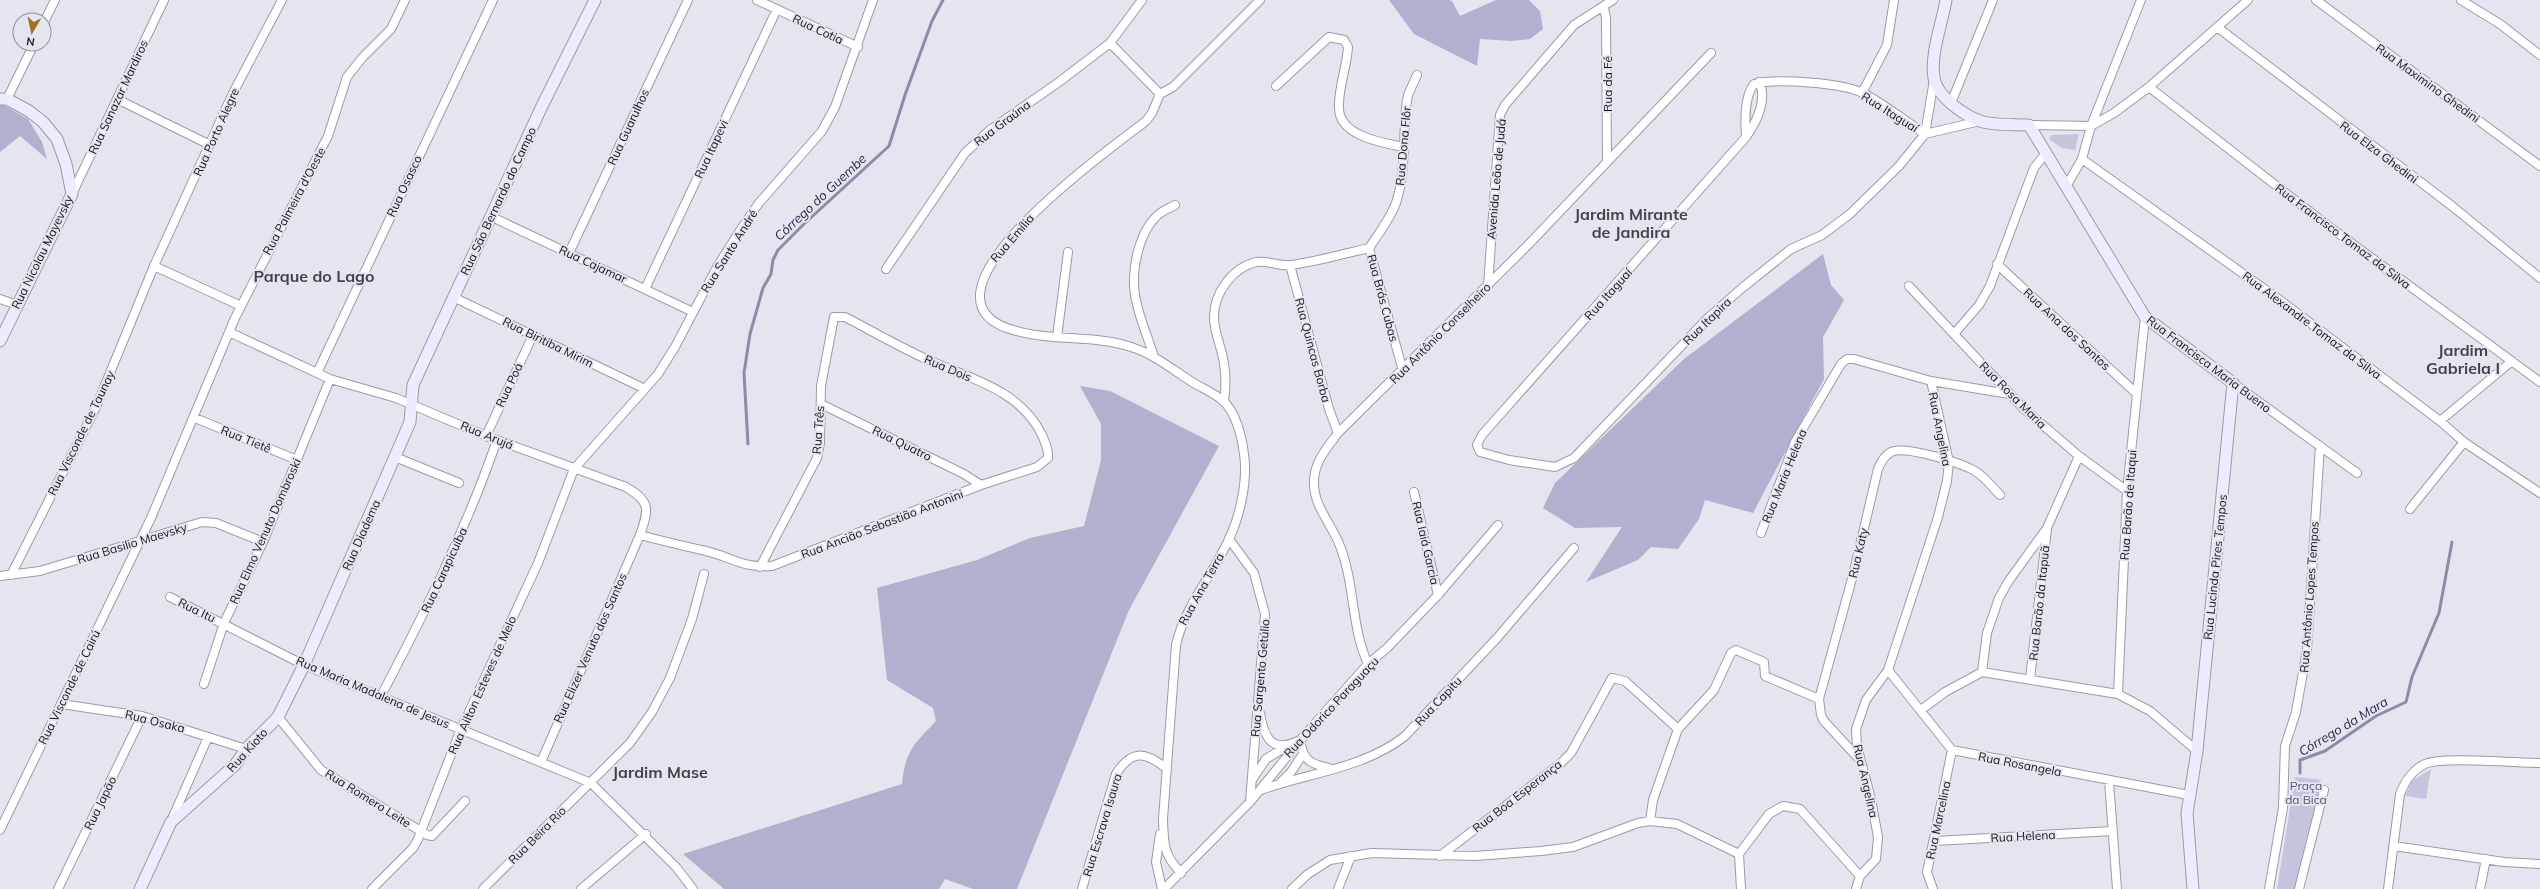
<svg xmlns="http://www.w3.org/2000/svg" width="2540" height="889" viewBox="0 0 2540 889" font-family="Mulish,sans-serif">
  <rect width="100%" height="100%" fill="#e5e5f0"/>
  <!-- green -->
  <path fill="#c4c4de" d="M 2079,134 L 2075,150 L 2062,148 L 2049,139 L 2051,135 Z
    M 2431,769 L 2426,799 L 2405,796 L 2412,781 Z
    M 2295,777 L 2321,780 L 2297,889 L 2277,889 Z"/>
  <!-- forest -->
  <path fill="#b0b1cf" d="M 1389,0 L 1449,0 L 1452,1 L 1460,16 L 1496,0 L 1529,0 L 1540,11 L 1543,29 L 1530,39 L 1511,41 L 1480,39 L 1477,66 L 1414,34 Z
    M 0,103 L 28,119 L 42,142 L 47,159 L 20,136 L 0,152 Z
    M 1823,254 L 1831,285 L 1844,300 L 1823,337 L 1824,379 L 1753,513 L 1705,500 L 1699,519 L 1678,549 L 1651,547 L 1638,560 L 1586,582 L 1622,527 L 1575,528 L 1543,508 L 1555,483 L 1684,359 Z
    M 1080,386 L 1110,391 L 1219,446 L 1129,610 L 1017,889 L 973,889 L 945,879 L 939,889 L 724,889 L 683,854 L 902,784 C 905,751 914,744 936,721 L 933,708 L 887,680 L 877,588 L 977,560 L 1030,538 L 1084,526 L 1101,460 L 1101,424 Z"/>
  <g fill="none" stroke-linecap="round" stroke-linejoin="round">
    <!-- stream -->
    <path stroke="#8c8ca9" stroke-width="3" d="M 748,444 L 744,373 L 750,334 L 763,288 L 771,274 L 773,260 L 778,250 L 804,224 L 889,146 L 905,95 L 932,21 L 943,0
      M 2300,773 L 2300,760 L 2325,751 L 2376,716 L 2406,702 L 2412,677 L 2439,613 L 2452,542"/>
    <defs>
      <path id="street" d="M 757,0 L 858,47
        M 2316,0 L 2540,166
        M 2461,0 L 2500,24 L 2540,55
        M 1604,8 L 1606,18 L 1607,160
        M 44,22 L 55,0
        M 2217,27 L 2452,206 L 2540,278
        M 1110,43 L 1160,94
        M 1759,82 C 1768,100 1756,123 1746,137 L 1482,435 L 1477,445 L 1480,452 L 1509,460 L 1555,467 L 1574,458 L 1707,319 L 1742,288 L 1791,249 L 1822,235 L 1850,214 L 1899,166 L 1925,134 L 1934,80
        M 1276,86 L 1329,37 L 1344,40 L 1348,47 C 1347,67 1338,88 1339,108 C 1339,136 1383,143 1404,147
        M 2149,87 L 2327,225 L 2540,382
        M 1862,93 L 1887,45 L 1894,0
        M 7,99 L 34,44
        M 117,99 L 210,145
        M 1951,103 L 1993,0
        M 2029,125 L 2091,126 L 2114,113 L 2149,87 L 2248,0
        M 1925,134 L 1980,121
        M 1746,137 C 1745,121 1744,97 1754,84 C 1777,78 1842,83 1863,93 C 1884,104 1905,121 1925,134
        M 2082,159 L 2273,295 L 2440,421 L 2464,442 L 2540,493
        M 2067,185 L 2082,159 L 2091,126 L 2141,0
        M 72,194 L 164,0
        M 492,217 L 693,312
        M 1369,248 L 1403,371
        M 569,253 L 688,0
        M 1997,264 L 2137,394
        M 1290,265 L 1329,409 L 1338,433
        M 154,266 L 241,306
        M 886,269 L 965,153 L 990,130 L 1059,82 L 1110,43 L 1142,0
        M 1488,286 L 1500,115 L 1505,105 L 1574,25 L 1613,0
        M 1909,286 L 2024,409 L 2079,456 L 2127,491
        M 645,289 L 777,9
        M 453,297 L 643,388
        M 0,299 L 17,305
        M 229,332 L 330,379 L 396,398 L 486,436 L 626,487 C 651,502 649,509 640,535 C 662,541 684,546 706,551 C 734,558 742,568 772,566 L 981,485 L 1037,467 L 1048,458 C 1049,450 1045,442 1042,435 C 1020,389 968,378 926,359 C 898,346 872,331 845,317 L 834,317 L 821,386 L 820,443 L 817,458 L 760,567
        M 1954,334 L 1979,305 L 1990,286 L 2034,168 L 2046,153
        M 1057,337 L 1068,252
        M 1154,357 C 1148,337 1138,315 1135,295 C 1131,269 1139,231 1159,214 C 1164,210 1170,208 1175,205
        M 317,373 L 493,0
        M 2233,383 L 2357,473
        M 1224,401 C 1226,388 1226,376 1224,364 C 1222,348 1214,333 1214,317 C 1214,293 1232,268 1256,262 C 1268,260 1280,267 1292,265 C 1318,261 1344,254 1369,248 C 1379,233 1390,219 1396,203 C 1406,172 1403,139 1406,107 L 1408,95 L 1417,75
        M 821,404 L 964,474 L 981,485
        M 195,418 L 297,460
        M 2440,421 L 2512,361
        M 486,436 L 533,335
        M 395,457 L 459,483
        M 1414,492 L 1438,595
        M 2410,509 L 2464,442
        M 1761,533 L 1795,442 L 1841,364 L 1847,359 L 1854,359 L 1931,381 L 2009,394
        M 1229,539 L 1254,573 L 1265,614 L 1250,802
        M 11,575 L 96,407 L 154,266 L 233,93 L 282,0
        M 0,576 L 40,571 L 202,522 L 216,523 L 263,542
        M 170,597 L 304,665 L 591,783 L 676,867 L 693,889
        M 1368,664 C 1351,627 1355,584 1340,546 C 1332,525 1314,506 1314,484 C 1313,463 1327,448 1338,433 L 1527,246 L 1711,53
        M 1888,670 L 1952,750 L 2189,795
        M 1982,672 L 1987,633 L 1999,598 L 2008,582 L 2047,528 L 2079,456
        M 2030,679 L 2047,529
        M 204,684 L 224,623 L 263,542 L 330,379
        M 2118,694 L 2127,491 L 2145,317
        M 381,696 C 425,612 466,530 497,440
        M 61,704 L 142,716 L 246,749
        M 1921,710 L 1945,692 L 1982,672 L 2118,694 L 2150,711 L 2197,751
        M 1260,713 C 1264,738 1272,754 1300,740 C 1303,760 1310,764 1329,768
        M 278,717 L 321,770 L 427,835 L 432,836 L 465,801
        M 1678,729 L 1714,690 L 1731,653 L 1736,650 L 1764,662 L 1765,676 L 1819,699
        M 1860,760 L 1824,721 L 1821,715 L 1819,699 L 1853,575 L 1878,469 C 1881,462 1884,456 1891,452 C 1905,445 1961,463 1975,471 C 1985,477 1992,487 2000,495
        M 541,762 L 640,535
        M 1252,780 L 1266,759 L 1287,746
        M 2109,781 L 2117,889
        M 1281,782 L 1291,772 L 1303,754
        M 1261,790 C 1308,773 1365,768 1405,736 L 1498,637 L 1574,548
        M 172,819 L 208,737
        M 0,830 L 151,518 L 235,318 L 328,136 L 347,77 L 362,58 L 391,29 L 405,0
        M 1160,834 L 1156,862 L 1162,889
        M 1935,841 L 2112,831
        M 2394,846 L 2504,862 L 2540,864
        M 1739,854 L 1769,814 L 1783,806 L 1800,809 L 1860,876 L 1876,859 L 1878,837 L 1871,799 L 1857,746 L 1856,729 L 1866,700 L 1888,670 L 1938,517 L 1947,481 L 1949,462 L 1931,381
        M 1440,856 L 1560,764 L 1571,753 L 1612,678 L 1625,681 L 1678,729 L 1653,800 L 1650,821
        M 1181,873 C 1163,854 1164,845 1163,819 L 1176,645 C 1185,605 1213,575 1229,539 C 1240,516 1248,480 1244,454 C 1242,438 1236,411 1222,400 C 1214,393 1202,388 1192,382 C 1173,370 1155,355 1134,348 C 1095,334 1052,342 1013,330 C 899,297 1114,146 1146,121 L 1152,113 L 1160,94 L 1173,87 L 1260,0
        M 58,889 L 142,716
        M 372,889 L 413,848 L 418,839 L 461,729 L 538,563 L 574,469 L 658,374 L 675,347 L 717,267 L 743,226 L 759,203 L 822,131 L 835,107 L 873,0
        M 483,889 L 630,743 L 652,712 L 670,678 L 692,619 L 704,574
        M 581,889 L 646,834
        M 1082,889 L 1116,774 C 1131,750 1144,751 1166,768
        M 1164,889 L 1250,802 L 1303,737 L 1368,664 L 1387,648 L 1438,595 L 1498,525
        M 1292,889 L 1308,874 L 1330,860 L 1372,853 L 1475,856 L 1541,851 L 1573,847 L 1638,823 L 1650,821 L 1677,824 L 1739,854 L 1741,889
        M 1338,889 L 1351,856
        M 1856,889 L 1860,876
        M 1933,889 L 1927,872 L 1952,750
        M 2269,889 L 2283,808 L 2285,746 L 2296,712 L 2307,650 L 2320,446
        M 2299,889 L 2324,790
        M 2388,889 L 2400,794 C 2405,781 2412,770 2425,764 C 2441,756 2518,763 2540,763
        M 2480,889 L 2486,859"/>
      <path id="secondary" d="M 1946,0 C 1942,24 1930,54 1934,78 C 1937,97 1964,115 1980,121 C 1994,126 2014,124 2029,125 L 2145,317 L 2233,383 L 2197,751 L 2187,813 L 2193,889
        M 0,99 L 7,99 L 29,111 L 43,122 L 57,139 L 66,164 L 72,194 L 0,341
        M 140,889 L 171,822 L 235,765 L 246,749 L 278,717 L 304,665 L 410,422 L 413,385 L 542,106 L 595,0"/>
    </defs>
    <!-- street casing -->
    <use href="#street" stroke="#9a9ba5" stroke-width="10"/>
    <!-- secondary casing -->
    <use href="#secondary" stroke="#9a9ba5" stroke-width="13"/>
    <!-- street -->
    <use href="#street" stroke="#fff" stroke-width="8"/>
    <!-- secondary -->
    <use href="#secondary" stroke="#ececfe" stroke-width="11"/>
  </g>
  <g text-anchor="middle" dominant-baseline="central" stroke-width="4" stroke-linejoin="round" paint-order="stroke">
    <!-- street labels -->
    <g font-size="12" fill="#151518" stroke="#e5e5f0">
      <text transform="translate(818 29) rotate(25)">Rua Cotia</text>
      <text transform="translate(2428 83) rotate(36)">Rua Maximino Ghedini</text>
      <text transform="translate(1607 84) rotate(-90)">Rua da Fé</text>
      <text transform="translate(118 97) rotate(-65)">Rua Sanazar Mardiros</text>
      <text transform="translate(1890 112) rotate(32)">Rua Itaguaí</text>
      <text transform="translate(1002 123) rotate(-37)">Rua Graúna</text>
      <text transform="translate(628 127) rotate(-65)">Rua Guarulhos</text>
      <text transform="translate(216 132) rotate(-66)">Rua Porto Alegre</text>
      <text transform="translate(1403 146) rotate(-85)">Rua Dona Flôr</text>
      <text transform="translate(711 149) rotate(-65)">Rua Itapevi</text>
      <text transform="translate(2379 152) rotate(37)">Rua Elza Ghedini</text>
      <text transform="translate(1496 179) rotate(-85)">Avenida Leão de Judá</text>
      <text transform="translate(404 186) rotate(-65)">Rua Osasco</text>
      <text transform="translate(294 201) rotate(-62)">Rua Palmeira d'Oeste</text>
      <text transform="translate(498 201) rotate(-65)">Rua São Bernardo do Campo</text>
      <text transform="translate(2343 236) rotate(37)">Rua Francisco Tomaz da Silva</text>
      <text transform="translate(1012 238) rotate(-49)">Rua Emília</text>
      <text transform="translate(729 251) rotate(-58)">Rua Santo André</text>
      <text transform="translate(42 252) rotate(-64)">Rua Nicolau Mayevsky</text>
      <text transform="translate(593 264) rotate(25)">Rua Cajamar</text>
      <text transform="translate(1608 294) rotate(-48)">Rua Itaguaí</text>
      <text transform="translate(1383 298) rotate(75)">Rua Brás Cubas</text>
      <text transform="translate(1707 321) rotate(-44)">Rua Itapira</text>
      <text transform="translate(2312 325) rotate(37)">Rua Alexandre Tomaz da Silva</text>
      <text transform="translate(2067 329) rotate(43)">Rua Ana dos Santos</text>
      <text transform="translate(1440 333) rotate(-45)">Rua Antônio Conselheiro</text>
      <text transform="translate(548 342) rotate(26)">Rua Biritiba Mirim</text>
      <text transform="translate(1313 350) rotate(75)">Rua Quincas Borba</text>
      <text transform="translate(2209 364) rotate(37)">Rua Francisca Maria Bueno</text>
      <text transform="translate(948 368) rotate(23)">Rua Dois</text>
      <text transform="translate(509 385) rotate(-65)">Rua Poá</text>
      <text transform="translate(2013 395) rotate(45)">Rua Rosa Maria</text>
      <text transform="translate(1940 429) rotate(79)">Rua Angelina</text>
      <text transform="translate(818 430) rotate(-86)">Rua Três</text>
      <text transform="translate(81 433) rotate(-64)">Rua Visconde de Taunay</text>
      <text transform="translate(487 435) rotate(22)">Rua Arujá</text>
      <text transform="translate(246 439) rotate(22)">Rua Tietê</text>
      <text transform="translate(902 443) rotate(26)">Rua Quatro</text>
      <text transform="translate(1784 476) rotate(-68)">Rua Maria Helena</text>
      <text transform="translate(2128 505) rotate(-86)">Rua Barão de Itaqui</text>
      <text transform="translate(882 524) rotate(-21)">Rua Ancião Sebastião Antonini</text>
      <text transform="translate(265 531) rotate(-66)">Rua Elmo Venuto Dombroski</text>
      <text transform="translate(361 535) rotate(-66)">Rua Diadema</text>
      <text transform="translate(132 543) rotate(-17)">Rua Basilio Maevsky</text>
      <text transform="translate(1426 543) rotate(77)">Rua Iaiá Garcia</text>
      <text transform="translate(1858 553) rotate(-77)">Rua Katy</text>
      <text transform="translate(2215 567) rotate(-84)">Rua Lucinda Pires Tempos</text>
      <text transform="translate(444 570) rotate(-65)">Rua Carapicuíba</text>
      <text transform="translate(1201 589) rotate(-61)">Rua Ana Terra</text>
      <text transform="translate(2309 597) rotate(-86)">Rua Antônio Lopes Tempos</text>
      <text transform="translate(2039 603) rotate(-84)">Rua Barão da Itapuã</text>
      <text transform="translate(197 610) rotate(26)">Rua Itu</text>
      <text transform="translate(590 648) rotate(-66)">Rua Elizer Venuto dos Santos</text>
      <text transform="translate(1260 678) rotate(-85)">Rua Sargento Getúlio</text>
      <text transform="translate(482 685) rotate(-66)">Rua Ailton Esteves de Melo</text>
      <text transform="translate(69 687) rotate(-64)">Rua Visconde de Cairú</text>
      <text transform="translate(373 692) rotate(23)">Rua Maria Madalena de Jesus</text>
      <text transform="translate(1438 701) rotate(-47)">Rua Capitu</text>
      <text transform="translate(1331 707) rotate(-47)">Rua Odorico Paraguaçu</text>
      <text transform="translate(155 721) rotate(14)">Rua Osaka</text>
      <text transform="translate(247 750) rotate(-48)">Rua Kioto</text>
      <text transform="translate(2020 764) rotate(11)">Rua Rosangela</text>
      <text transform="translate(1866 781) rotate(77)">Rua Angelina</text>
      <text transform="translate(1517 796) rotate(-38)">Rua Boa Esperança</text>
      <text transform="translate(368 798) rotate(32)">Rua Romero Leite</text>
      <text transform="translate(100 803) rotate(-64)">Rua Japão</text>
      <text transform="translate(1938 820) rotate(-78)">Rua Marcelina</text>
      <text transform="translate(1102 825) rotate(-73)">Rua Escrava Isaura</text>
      <text transform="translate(537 835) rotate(-45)">Rua Beira Rio</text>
      <text transform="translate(2023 836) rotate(-3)">Rua Helena</text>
    </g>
    <!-- park labels -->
    <g font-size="12" fill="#52517e" stroke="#e5e5f0">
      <text x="2306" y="785">Praça<tspan x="2306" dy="14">da Bica</tspan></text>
    </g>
    <!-- water labels -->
    <g font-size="13" font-style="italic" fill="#28254e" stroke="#e5e5f0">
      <text transform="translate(820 197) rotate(-43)">Córrego do Guembe</text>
      <text transform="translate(2343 726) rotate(-31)">Córrego da Mara</text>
    </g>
    <!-- district labels -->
    <g font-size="16" font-weight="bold" fill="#42434b" stroke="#e5e5f0">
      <text x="1631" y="214">Jardim Mirante<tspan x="1631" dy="18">de Jandira</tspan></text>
      <text x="314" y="276">Parque do Lago</text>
      <text x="2463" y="350">Jardim<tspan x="2463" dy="18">Gabriela I</tspan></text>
      <text x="660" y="772">Jardim Mase</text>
    </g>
  </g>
  <!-- north arrow -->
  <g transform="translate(32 32) rotate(189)"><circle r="19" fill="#e5e5f0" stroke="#92929a"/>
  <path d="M0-3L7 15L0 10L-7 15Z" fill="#a17125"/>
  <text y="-6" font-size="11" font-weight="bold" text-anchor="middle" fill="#151518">N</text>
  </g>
</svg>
